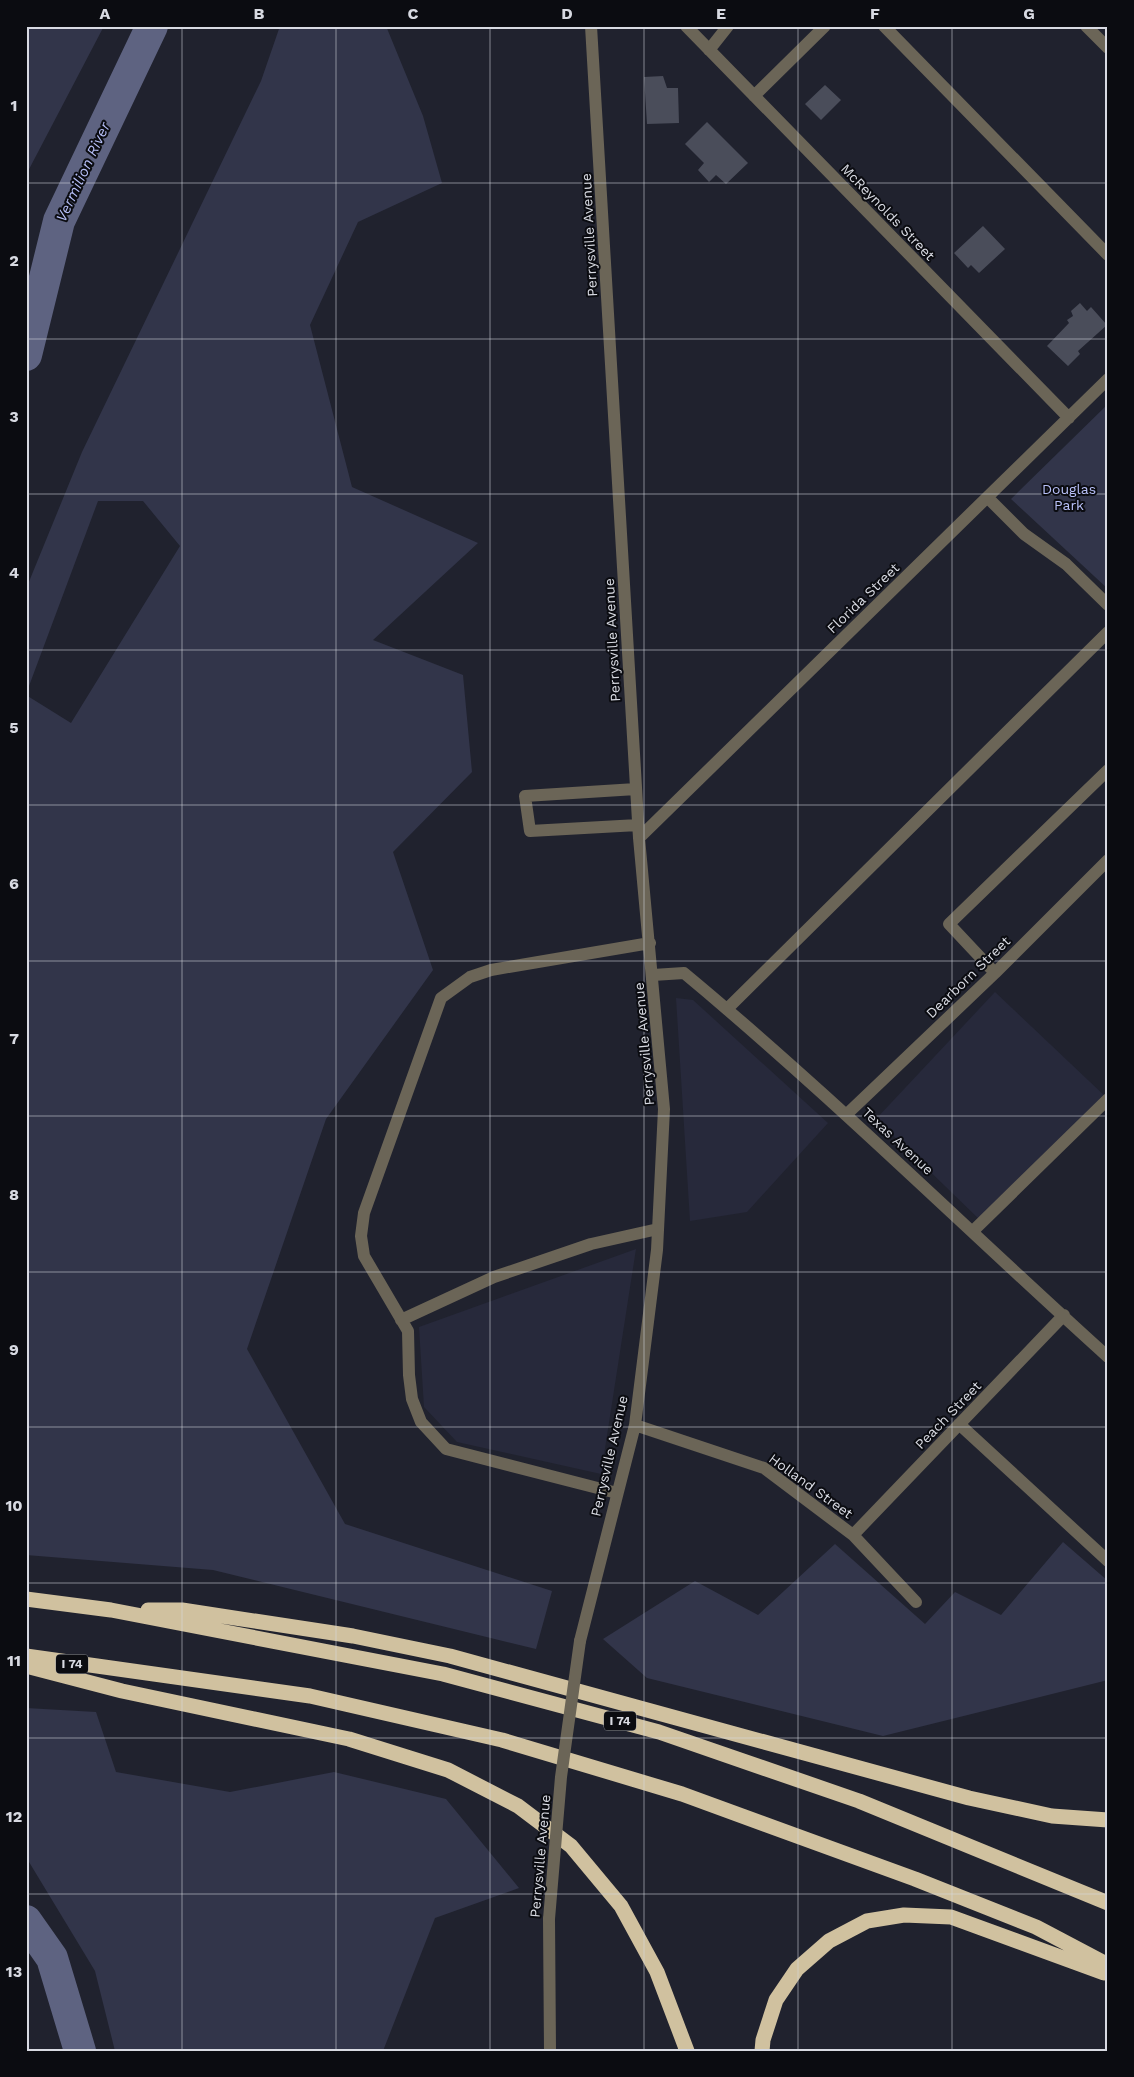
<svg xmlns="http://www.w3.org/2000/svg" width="1134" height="2077" viewBox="0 0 1134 2077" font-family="'Work Sans',sans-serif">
  <rect width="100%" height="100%" fill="#20222e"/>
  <!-- built -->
  <path fill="#27293b" d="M 995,992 L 1108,1099 L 982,1222 L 876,1119 Z
    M 676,998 L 693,1000 L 828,1123 L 747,1212 L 690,1221 Z
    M 636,1249 L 601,1474 L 457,1442 L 424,1407 L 419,1327 Z"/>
  <!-- green -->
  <path fill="#32354a" d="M 26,26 L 104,26 L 26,175 Z
    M 280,26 L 386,26 L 423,116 L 442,183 L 358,222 L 310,325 L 352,487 L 478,543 L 373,640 L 463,675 L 472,772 L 393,852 L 433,970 L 326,1119 L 247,1349 L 345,1524 L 552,1591 L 536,1649 L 213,1570 L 26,1555 L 26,695 L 71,723 L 180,546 L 143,501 L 98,501 L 26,694 L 26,589 L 82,452 L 261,81 Z
    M 1108,404 L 1108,589 L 1011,499 Z
    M 1063,1542 L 1108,1581 L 1108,1680 L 883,1736 L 647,1678 L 603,1639 L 695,1581 L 758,1615 L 835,1544 L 925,1624 L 955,1592 L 1001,1615 Z
    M 26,1708 L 96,1712 L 116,1772 L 230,1792 L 334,1772 L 446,1799 L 519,1888 L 435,1918 L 383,2051 L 115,2051 L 95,1971 L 26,1857 Z"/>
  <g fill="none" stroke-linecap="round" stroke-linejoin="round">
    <!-- river -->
    <path stroke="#5e6381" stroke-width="32" d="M 26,355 L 59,221 L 152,26
      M 26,1921 L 52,1958 L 80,2051"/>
  </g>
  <!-- building -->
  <path fill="#4a4d5a" d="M 663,76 L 667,88 L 678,88 L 679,123 L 647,124 L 644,77 Z
    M 825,85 L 841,100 L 821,120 L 805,104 Z
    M 707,122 L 748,163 L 726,184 L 716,175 L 709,182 L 698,170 L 704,163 L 685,144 Z
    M 983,226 L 1005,249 L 979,273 L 971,265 L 968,268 L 954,253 Z
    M 1080,303 L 1087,311 L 1091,307 L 1107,325 L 1078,351 L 1080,354 L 1068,366 L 1047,346 L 1069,323 L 1067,320 L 1073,316 L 1071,311 Z"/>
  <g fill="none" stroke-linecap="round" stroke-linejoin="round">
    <!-- minor -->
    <path stroke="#6b6557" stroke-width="12" d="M 686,26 L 1069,418
      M 884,26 L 1108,255
      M 1086,26 L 1108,48
      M 709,50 L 728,26
      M 754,96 L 825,26
      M 988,498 L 1024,534 L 1066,564 L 1108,605
      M 636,789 L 525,796 L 530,831 L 638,825
      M 639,838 L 1108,379
      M 995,973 L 949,924 L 1108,770
      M 653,975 L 684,973 C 831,1095 966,1229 1108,1357
      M 727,1009 L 1108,632
      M 847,1114 L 995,973 L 1108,860
      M 973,1231 L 1108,1099
      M 401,1320 L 494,1277 L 591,1244 L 658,1229
      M 959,1424 L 1108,1561
      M 635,1425 L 764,1468 L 853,1535 L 916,1602
      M 617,1493 L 446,1449 L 421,1422 L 412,1399 L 409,1375 L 408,1331 L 364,1256 L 361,1236 L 364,1213 L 441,998 L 470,977 L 491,970 L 650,943
      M 853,1535 L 1064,1315
      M 580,1641 L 635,1425 L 657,1250 L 664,1109 L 639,838 L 591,26
      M 549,1919 L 550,2051"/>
    <!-- highway -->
    <path stroke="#d0c19f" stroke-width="15" d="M 26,1599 L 111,1610 L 443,1674 L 659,1732 L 859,1801 L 1108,1903
      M 148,1610 L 182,1610 L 353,1636 L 450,1656 L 969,1798 L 1052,1816 L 1108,1820
      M 26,1656 L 310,1696 L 502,1740 L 682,1794 L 915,1879 L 1036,1927 L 1108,1965
      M 26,1666 L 122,1691 L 349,1739 L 448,1770 L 518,1806 L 571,1846 L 621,1906 L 657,1972 L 687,2051
      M 762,2051 L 763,2040 L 776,2000 L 797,1969 L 829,1941 L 867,1921 L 904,1915 L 951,1917 L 1104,1973"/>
    <!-- minor-bridge -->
    <path stroke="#6b6557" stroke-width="12" d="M 549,1919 L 561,1777 L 580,1641"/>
  </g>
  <!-- grid -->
  <path fill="none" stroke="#d8dae2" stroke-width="1" stroke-opacity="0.55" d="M 182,26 L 182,2051M 336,26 L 336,2051M 490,26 L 490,2051M 644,26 L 644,2051M 798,26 L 798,2051M 952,26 L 952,2051M 26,183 L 1108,183M 26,339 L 1108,339M 26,494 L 1108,494M 26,650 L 1108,650M 26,805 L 1108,805M 26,961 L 1108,961M 26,1116 L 1108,1116M 26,1272 L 1108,1272M 26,1427 L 1108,1427M 26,1583 L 1108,1583M 26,1738 L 1108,1738M 26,1894 L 1108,1894"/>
  <g text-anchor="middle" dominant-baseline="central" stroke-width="4" stroke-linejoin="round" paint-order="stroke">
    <!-- shield labels -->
    <g fill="#0b0c11" stroke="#9a9ca3" stroke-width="1">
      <rect x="56" y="1654.5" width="32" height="19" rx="4"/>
      <rect x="604" y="1711.5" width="32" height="19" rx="4"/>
    </g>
    <g font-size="12" font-weight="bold" fill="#d8dae2">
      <text x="72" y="1664">I 74</text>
      <text x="620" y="1721">I 74</text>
    </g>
    <!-- street labels -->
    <g font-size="14" fill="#d8dae2" stroke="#0b0c11">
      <text transform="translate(888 212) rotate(46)">McReynolds Street</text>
      <text transform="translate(589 235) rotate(-93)">Perrysville Avenue</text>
      <text transform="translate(863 598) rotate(-44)">Florida Street</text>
      <text transform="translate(612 640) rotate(-93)">Perrysville Avenue</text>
      <text transform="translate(968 977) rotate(-44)">Dearborn Street</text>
      <text transform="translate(644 1044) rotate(-95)">Perrysville Avenue</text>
      <text transform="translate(898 1141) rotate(43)">Texas Avenue</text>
      <text transform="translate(948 1415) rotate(-46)">Peach Street</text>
      <text transform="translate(609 1456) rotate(-77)">Perrysville Avenue</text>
      <text transform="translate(811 1486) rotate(36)">Holland Street</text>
      <text transform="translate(540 1856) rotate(-85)">Perrysville Avenue</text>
    </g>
    <!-- park labels -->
    <g font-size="14" fill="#b9c1f9" stroke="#0b0c11">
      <text x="1069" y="489">Douglas<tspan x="1069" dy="16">Park</tspan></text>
    </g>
    <!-- water labels -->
    <g font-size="15" font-style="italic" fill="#b5bef6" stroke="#0b0c11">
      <text transform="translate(83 172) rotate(-65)">Vermilion River</text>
    </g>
  </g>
  <!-- border -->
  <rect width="1134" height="2077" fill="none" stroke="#0b0c11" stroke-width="55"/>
  <rect x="28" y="28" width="1078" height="2022" fill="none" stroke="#d8dae2" stroke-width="2"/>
  <g font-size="16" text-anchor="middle" font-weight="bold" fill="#d8dae2">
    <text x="105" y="19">A</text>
    <text x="259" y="19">B</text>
    <text x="413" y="19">C</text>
    <text x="567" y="19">D</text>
    <text x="721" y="19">E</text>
    <text x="875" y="19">F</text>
    <text x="1029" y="19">G</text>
    <text x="14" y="111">1</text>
    <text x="14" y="266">2</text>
    <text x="14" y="422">3</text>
    <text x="14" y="578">4</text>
    <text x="14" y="733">5</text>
    <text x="14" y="889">6</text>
    <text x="14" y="1044">7</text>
    <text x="14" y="1200">8</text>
    <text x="14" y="1355">9</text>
    <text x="14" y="1511">10</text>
    <text x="14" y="1666">11</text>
    <text x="14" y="1822">12</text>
    <text x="14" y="1977">13</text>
  </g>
</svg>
